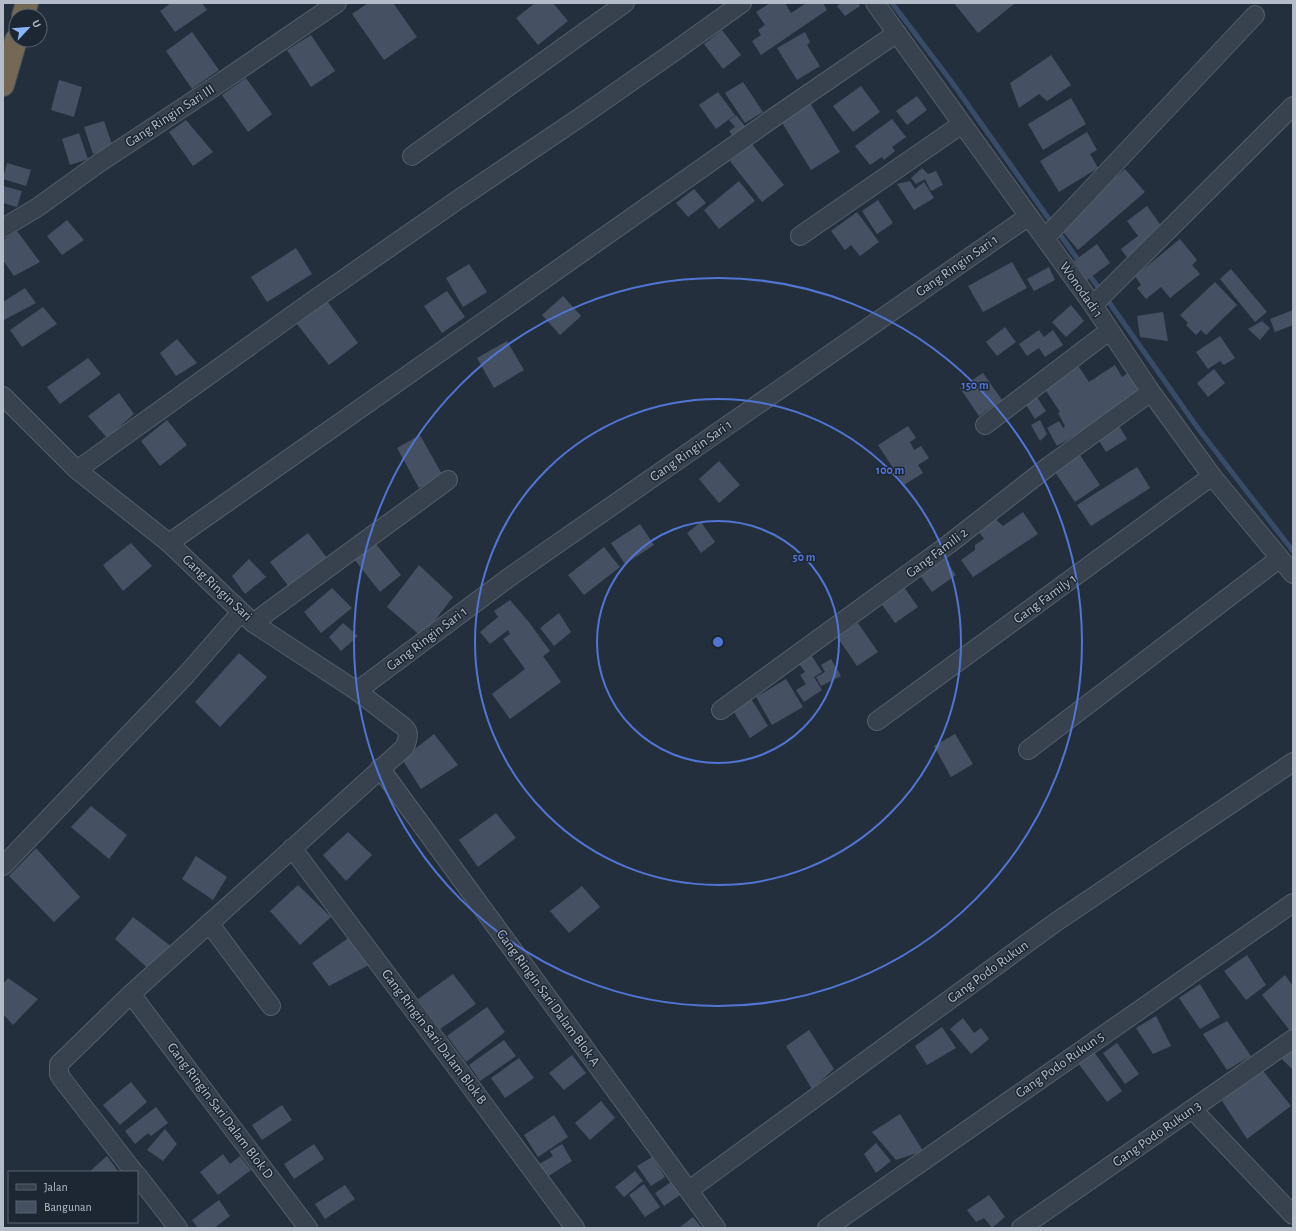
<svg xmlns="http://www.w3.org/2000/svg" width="1296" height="1231" viewBox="0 0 1296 1231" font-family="'Alegreya Sans',sans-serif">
  <rect width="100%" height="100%" fill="#242f3e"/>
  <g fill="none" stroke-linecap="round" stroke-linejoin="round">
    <!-- stream -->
    <path stroke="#394c67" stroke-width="5" d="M 892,3 L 951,81 L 1081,264
      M 1087,272 L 1101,291
      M 1106,298 L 1200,431 L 1293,551"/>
  </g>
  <!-- building -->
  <path fill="#455162" d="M 171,3 L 202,3 L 207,10 L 175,32 L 160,11 Z
    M 368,3 L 393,3 L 417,37 L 384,60 L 352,14 Z
    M 535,3 L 553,3 L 568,21 L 538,45 L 516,18 Z
    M 770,3 L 785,3 L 791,13 L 806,3 L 823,3 L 827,10 L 761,55 L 752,41 L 761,35 L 758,30 L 765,25 L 756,12 Z
    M 841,3 L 858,3 L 860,6 L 845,16 L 837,6 Z
    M 954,3 L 1013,3 L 1014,4 L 978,33 Z
    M 722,30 L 741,55 L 723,69 L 704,44 Z
    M 192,32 L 219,70 L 192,89 L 166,51 Z
    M 805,32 L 810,42 L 807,45 L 820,66 L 797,80 L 777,48 Z
    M 311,35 L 335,71 L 311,87 L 287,50 Z
    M 1051,55 L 1071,85 L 1047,101 L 1039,94 L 1019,108 L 1010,83 Z
    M 246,78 L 272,114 L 248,132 L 222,95 Z
    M 59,80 L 82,87 L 74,117 L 51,110 Z
    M 743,82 L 763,112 L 745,123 L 725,93 Z
    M 861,86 L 880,112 L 853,132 L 833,106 Z
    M 718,92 L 735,115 L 716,129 L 699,105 Z
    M 917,96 L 927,110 L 907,125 L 896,111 Z
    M 1071,98 L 1086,124 L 1043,150 L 1028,124 Z
    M 810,103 L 840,152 L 811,170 L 781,121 Z
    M 736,115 L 749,131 L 736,141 L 729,131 L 735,127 L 729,120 Z
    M 892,119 L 906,137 L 892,147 L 895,151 L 884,160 L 882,157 L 870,165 L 855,146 Z
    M 186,120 L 213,152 L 193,166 L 169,132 Z
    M 104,121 L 113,147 L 93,154 L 84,127 Z
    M 1087,132 L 1097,150 L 1090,154 L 1098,168 L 1059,192 L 1040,161 Z
    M 79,133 L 88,159 L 70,165 L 62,139 Z
    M 752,144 L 784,185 L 762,202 L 730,161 Z
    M 7,163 L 31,170 L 26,186 L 3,179 Z
    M 922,168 L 928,174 L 936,171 L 943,185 L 931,191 L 925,179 L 916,184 L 911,178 Z
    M 1125,169 L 1145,192 L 1078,250 L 1059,227 Z
    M 739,181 L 755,201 L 719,229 L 704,210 Z
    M 910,181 L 915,189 L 924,182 L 934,198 L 914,210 L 897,184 Z
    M 3,186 L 22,191 L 17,207 L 3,203 Z
    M 694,189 L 706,203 L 688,217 L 676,203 Z
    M 878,200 L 893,223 L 877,234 L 862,211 Z
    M 1147,206 L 1166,233 L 1128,259 L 1121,249 L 1138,236 L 1127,221 Z
    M 857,212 L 879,242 L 860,256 L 851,245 L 845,250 L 831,231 Z
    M 67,220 L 84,240 L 62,255 L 47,236 Z
    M 17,231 L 40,262 L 14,276 L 3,260 L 3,240 Z
    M 1180,239 L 1197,260 L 1192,265 L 1200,274 L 1170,298 L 1161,287 L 1146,299 L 1137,288 L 1141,285 L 1135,276 Z
    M 1097,244 L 1110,263 L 1087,280 L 1074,261 Z
    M 296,248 L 312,274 L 267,302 L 251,277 Z
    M 1012,262 L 1027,288 L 983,312 L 968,286 Z
    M 469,264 L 487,292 L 463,307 L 446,278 Z
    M 1049,267 L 1055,280 L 1034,291 L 1027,279 Z
    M 1231,269 L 1267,312 L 1255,322 L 1220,279 Z
    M 1215,282 L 1237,305 L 1206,335 L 1201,330 L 1196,335 L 1186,325 L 1188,323 L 1180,315 Z
    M 25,288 L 36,303 L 4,320 L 3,319 L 3,302 Z
    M 447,291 L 465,317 L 442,333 L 424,306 Z
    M 563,296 L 581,316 L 560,335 L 542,315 Z
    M 327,301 L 358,343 L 329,365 L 297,324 Z
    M 1071,305 L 1084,321 L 1066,337 L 1052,322 Z
    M 43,307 L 57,324 L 22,347 L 10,330 Z
    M 1293,310 L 1293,325 L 1275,332 L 1270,319 Z
    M 1163,312 L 1168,341 L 1140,337 L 1137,316 Z
    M 1262,321 L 1270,328 L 1260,340 L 1248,329 Z
    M 1005,327 L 1016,342 L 997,356 L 986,342 Z
    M 1039,330 L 1044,337 L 1053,330 L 1063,345 L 1045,357 L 1039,348 L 1027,356 L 1019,344 Z
    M 1220,336 L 1235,358 L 1224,365 L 1220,361 L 1208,369 L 1196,352 Z
    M 177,339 L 197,363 L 176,376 L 160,353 Z
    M 507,341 L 524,370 L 494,388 L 477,358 Z
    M 88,358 L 101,374 L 60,404 L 47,387 Z
    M 1077,364 L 1089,382 L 1115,365 L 1122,377 L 1128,373 L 1143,395 L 1081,436 L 1077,434 L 1057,446 L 1047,428 L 1059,421 L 1063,428 L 1065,426 L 1058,413 L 1060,412 L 1043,386 Z
    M 1214,369 L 1225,383 L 1208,397 L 1197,383 Z
    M 983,373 L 1002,400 L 979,416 L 960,388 Z
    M 119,393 L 134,414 L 107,438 L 88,416 Z
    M 1037,397 L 1046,411 L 1035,419 L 1026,405 Z
    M 167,420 L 187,445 L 160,466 L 141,441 Z
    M 1040,420 L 1047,434 L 1040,441 L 1031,425 Z
    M 1117,423 L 1127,439 L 1106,452 L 1096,436 Z
    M 908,426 L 916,438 L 910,442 L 914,450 L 921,446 L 929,458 L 918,465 L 923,473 L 904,485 L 878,445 Z
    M 420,435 L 443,476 L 419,488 L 397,448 Z
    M 1080,455 L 1100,485 L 1075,502 L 1055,472 Z
    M 719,461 L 740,485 L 719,503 L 699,479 Z
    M 1137,467 L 1150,488 L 1091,526 L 1077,505 Z
    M 1023,512 L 1038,534 L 973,577 L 961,560 L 975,550 L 975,545 L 984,539 L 979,532 L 992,516 L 1003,526 Z
    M 701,522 L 715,542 L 701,553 L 687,533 Z
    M 640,524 L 654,545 L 625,564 L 611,543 Z
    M 308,533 L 327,558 L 289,587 L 270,562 Z
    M 131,543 L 152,566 L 123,591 L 103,565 Z
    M 376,544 L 401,575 L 380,592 L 354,559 Z
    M 604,547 L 620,567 L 584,595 L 568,575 Z
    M 941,554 L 956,575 L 932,592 L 917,571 Z
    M 249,559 L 266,577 L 245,594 L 232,576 Z
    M 419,565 L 453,597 L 422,637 L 387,607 Z
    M 901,583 L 918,607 L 895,623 L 878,599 Z
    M 332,588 L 352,608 L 321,633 L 304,612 Z
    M 510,600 L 528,621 L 550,651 L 543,656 L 561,682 L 510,719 L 492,694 L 525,669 L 503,639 L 510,634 L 508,630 L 490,644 L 480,632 L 498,617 L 494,611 Z
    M 559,613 L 571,632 L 554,646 L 540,628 Z
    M 343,623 L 358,636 L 341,651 L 329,637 Z
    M 858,623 L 878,652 L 857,666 L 837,637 Z
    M 239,653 L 267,677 L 220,727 L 195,702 Z
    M 810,653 L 822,672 L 814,677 L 822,690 L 804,702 L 796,690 L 806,684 L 800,675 L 805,672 L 799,664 Z
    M 831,659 L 841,676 L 821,686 L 816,677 L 825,672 L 821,665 Z
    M 786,679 L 803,707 L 772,725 L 756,697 Z
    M 750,697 L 768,726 L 750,738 L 732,709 Z
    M 434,734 L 458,765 L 421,789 L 402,759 Z
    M 955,734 L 973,764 L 951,777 L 934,746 Z
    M 91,806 L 127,835 L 109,859 L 71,827 Z
    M 496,813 L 516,838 L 478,867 L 459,840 Z
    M 348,832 L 372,855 L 346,881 L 323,855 Z
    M 36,848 L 80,897 L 54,922 L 9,876 Z
    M 196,856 L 227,877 L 213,900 L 182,879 Z
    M 298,885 L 331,917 L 300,945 L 270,911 Z
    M 582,886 L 600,907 L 569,933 L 550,911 Z
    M 133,917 L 172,947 L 151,971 L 115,939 Z
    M 350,937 L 369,965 L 329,986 L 312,963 Z
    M 1247,955 L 1266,985 L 1246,1000 L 1224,971 Z
    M 453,974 L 476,1004 L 440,1029 L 418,999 Z
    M 1285,975 L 1293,986 L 1293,1031 L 1291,1032 L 1262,995 Z
    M 8,978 L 38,999 L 13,1025 L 3,1014 L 3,984 Z
    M 1200,984 L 1220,1017 L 1200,1029 L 1179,998 Z
    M 487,1007 L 505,1032 L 466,1062 L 447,1036 Z
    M 1156,1016 L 1171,1046 L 1153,1054 L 1136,1028 Z
    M 963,1018 L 974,1033 L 981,1028 L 989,1039 L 971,1054 L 950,1029 Z
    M 1227,1021 L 1251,1056 L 1227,1070 L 1203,1034 Z
    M 942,1027 L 956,1048 L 927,1065 L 915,1046 Z
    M 809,1030 L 834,1069 L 812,1089 L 786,1046 Z
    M 504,1040 L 516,1056 L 480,1081 L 469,1065 Z
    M 1117,1043 L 1139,1074 L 1125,1084 L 1103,1053 Z
    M 1293,1048 L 1293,1070 L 1281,1058 Z
    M 1094,1052 L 1122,1091 L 1107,1102 L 1078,1063 Z
    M 572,1055 L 586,1073 L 564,1090 L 549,1073 Z
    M 519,1058 L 534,1078 L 505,1098 L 491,1078 Z
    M 1261,1068 L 1291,1106 L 1247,1139 L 1222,1101 Z
    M 131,1082 L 147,1102 L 120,1125 L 103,1105 Z
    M 601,1101 L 615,1118 L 590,1140 L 575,1123 Z
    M 282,1105 L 292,1120 L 262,1140 L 252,1125 Z
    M 156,1107 L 168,1123 L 151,1136 L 148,1133 L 135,1144 L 125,1131 Z
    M 900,1114 L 923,1151 L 896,1160 L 872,1132 Z
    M 554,1115 L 568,1137 L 538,1157 L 524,1135 Z
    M 165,1129 L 177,1144 L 163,1161 L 147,1150 Z
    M 876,1143 L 891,1161 L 876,1173 L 864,1154 Z
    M 314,1144 L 324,1159 L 294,1179 L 284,1164 Z
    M 562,1144 L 572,1161 L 544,1179 L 536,1166 L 553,1156 L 550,1151 Z
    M 223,1154 L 230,1164 L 240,1156 L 251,1170 L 218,1195 L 200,1172 Z
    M 107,1156 L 118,1171 L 117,1172 L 89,1172 Z
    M 652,1157 L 665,1177 L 651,1186 L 637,1166 Z
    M 635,1171 L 643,1181 L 624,1197 L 615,1187 Z
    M 671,1182 L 680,1195 L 664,1206 L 655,1193 Z
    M 644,1184 L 660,1207 L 645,1217 L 629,1195 Z
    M 345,1185 L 355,1199 L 325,1219 L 315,1204 Z
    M 989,1195 L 1005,1217 L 992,1228 L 984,1218 L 976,1222 L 967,1210 Z
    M 219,1200 L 230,1216 L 214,1228 L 198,1228 L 192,1220 Z
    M 693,1217 L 702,1228 L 679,1228 Z"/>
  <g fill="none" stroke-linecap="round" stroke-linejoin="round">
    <defs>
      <path id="street" d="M 875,3 L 1093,305 L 1151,392 L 1212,476 L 1293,574
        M 412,156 L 625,3
        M 3,228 L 38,207 L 99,163 L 211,89 L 337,3
        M 800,236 L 962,124
        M 1045,238 L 1255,15
        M 1093,305 L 1293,106
        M 3,396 L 77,470 L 169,543 L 253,623 L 357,691 L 404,727 C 411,733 407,740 405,747 L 131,994 L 59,1064 L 59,1074 L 62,1079 L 134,1172
        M 985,425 L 1109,331
        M 77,470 L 308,304 L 459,199 L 579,118 L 675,51 L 742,3
        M 169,543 L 776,116 L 897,33
        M 253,623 L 448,480
        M 357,691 L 511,576 L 1029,216
        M 721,710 L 949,544 L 1049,466 L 1151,392
        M 877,721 L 1212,476
        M 1028,750 L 1280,558
        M 380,768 L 716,1228
        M 292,848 L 460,1072 L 575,1228
        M 3,866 L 186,675 L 241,612
        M 209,923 L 271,1006
        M 131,994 L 308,1228
        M 1192,1109 L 1293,1215
        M 137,1175 L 178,1228
        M 689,1190 L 1056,922 L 1293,762
        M 827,1228 L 1293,903
        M 1021,1228 L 1293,1039"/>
      <path id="highway" d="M 23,16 L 27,3
        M 3,85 L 16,40"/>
    </defs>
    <!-- street casing -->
    <use href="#street" stroke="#565f6c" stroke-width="20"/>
    <!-- highway casing -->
    <use href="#highway" stroke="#434c59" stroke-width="24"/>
    <!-- street -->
    <use href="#street" stroke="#38414e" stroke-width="18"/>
    <!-- highway -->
    <use href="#highway" stroke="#746855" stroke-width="22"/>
  </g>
  <!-- distance rings -->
  <g fill="none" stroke="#5274d3" stroke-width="2">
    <circle cx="718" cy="642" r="121"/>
    <circle cx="718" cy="642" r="243"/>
    <circle cx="718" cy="642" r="364"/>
  </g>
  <g text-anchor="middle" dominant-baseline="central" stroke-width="3" stroke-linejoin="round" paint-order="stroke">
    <!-- street labels -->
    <g font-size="14" fill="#b4bcc9" stroke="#1d2633">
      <text transform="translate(170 116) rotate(-33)">Gang Ringin Sari III</text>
      <text transform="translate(957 266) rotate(-35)">Gang Ringin Sari 1</text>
      <text transform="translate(1081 290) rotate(55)">Wonodadi 1</text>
      <text transform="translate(691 451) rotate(-35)">Gang Ringin Sari 1</text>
      <text transform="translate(937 553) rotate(-37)">Gang Famili 2</text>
      <text transform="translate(217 588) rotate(43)">Gang Ringin Sari</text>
      <text transform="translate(1045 599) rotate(-36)">Gang Family 1</text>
      <text transform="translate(427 639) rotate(-37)">Gang Ringin Sari 1</text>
      <text transform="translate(988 972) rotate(-36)">Gang Podo Rukun</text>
      <text transform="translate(548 998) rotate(54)">Gang Ringin Sari Dalam Blok A</text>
      <text transform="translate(434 1037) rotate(53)">Gang Ringin Sari Dalam Blok B</text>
      <text transform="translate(1060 1065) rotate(-35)">Gang Podo Rukun 5</text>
      <text transform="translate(220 1111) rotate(53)">Gang Ringin Sari Dalam Blok D</text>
      <text transform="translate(1157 1134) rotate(-35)">Gang Podo Rukun 3</text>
    </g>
  </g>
  <circle cx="718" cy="642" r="6" fill="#5274d3" stroke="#1d2633" stroke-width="2"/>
  <g font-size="12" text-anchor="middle" font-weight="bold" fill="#5274d3" stroke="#1d2633" stroke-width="3" stroke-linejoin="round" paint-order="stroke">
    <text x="975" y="389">150 m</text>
    <text x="890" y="474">100 m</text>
    <text x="804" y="561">50 m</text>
  </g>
  <!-- border -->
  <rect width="1296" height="1231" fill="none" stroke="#b4bcc9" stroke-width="8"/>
  <!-- legend -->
  <rect x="8" y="1171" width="130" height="52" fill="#1d2633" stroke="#59626f"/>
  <rect x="16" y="1184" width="20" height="6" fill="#38414e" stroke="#59626f"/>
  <text x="44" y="1191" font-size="12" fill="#b4bcc9">Jalan</text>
  <rect x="16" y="1201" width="20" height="12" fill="#455162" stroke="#59626f"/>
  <text x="44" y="1211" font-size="12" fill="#b4bcc9">Bangunan</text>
  <!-- north arrow -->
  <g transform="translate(28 28) rotate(64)"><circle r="19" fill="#1d2633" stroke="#59626f"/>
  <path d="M0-3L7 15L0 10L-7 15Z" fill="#8ab4f8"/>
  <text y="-6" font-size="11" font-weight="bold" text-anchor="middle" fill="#b4bcc9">U</text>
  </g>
</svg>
